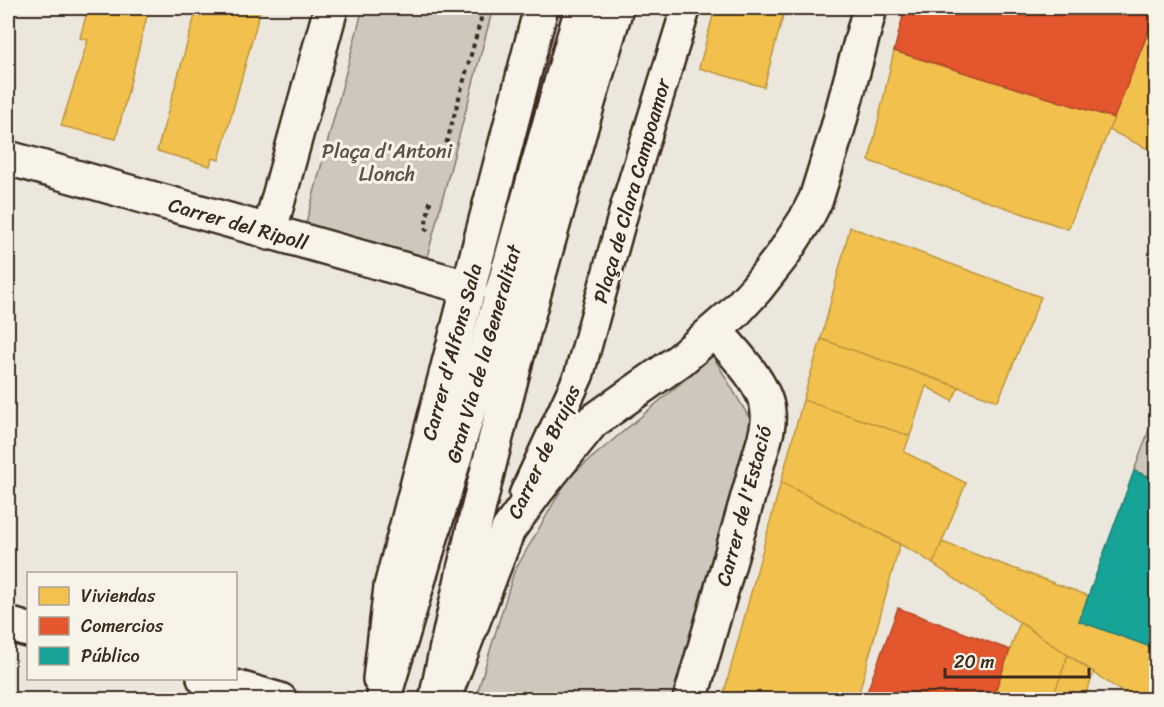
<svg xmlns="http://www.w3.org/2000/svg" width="1164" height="707" viewBox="0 0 1164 707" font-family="Sriracha,sans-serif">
  <rect width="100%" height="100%" fill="#ece7dc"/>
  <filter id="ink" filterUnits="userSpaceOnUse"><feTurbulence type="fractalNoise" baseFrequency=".0167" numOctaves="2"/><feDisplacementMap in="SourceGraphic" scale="12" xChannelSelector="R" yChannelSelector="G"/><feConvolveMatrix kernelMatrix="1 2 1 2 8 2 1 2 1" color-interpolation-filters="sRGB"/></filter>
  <g filter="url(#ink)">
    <!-- green -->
    <path fill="#cec8bc" stroke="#84796d" stroke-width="1.5" d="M 363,8 L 493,8 L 426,261 L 305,227 Z
      M 713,356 L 753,424 L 674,699 L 475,700 L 514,572 L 568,478 Z
      M 1154,416 L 1156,417 L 1156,479 L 1134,471 Z"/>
    <!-- homes -->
    <path fill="#f2c14e" stroke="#bb9440" stroke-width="1.5" d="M 88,8 L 149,8 L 116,139 L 61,126 L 88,40 L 80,38 Z
      M 197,8 L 261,8 L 219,160 L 212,158 L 210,166 L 157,151 Z
      M 715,8 L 785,8 L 764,87 L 699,68 Z
      M 1156,12 L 1156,153 L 1109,130 Z
      M 894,51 L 1114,118 L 1068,229 L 869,161 Z
      M 850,227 L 1041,297 L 998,401 L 821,339 Z
      M 821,339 L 959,387 L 952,401 L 926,386 L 910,436 L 803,400 Z
      M 803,400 L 910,436 L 904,452 L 966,483 L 933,564 L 918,554 L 781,482 Z
      M 781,482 L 900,544 L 857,700 L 722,700 Z
      M 942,542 L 1089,596 L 1079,621 L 1156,649 L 1156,700 L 1134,700 L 933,564 Z
      M 1020,622 L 1068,655 L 1052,700 L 992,700 Z
      M 1068,655 L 1094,672 L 1084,699 L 1074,696 L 1073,700 L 1052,700 Z"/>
    <!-- shops -->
    <path fill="#e4572e" stroke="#b14a29" stroke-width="1.5" d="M 905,8 L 1156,8 L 1156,12 L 1114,118 L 894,51 Z
      M 898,608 L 1010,650 L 992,700 L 864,700 Z"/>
    <!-- public -->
    <path fill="#17a398" stroke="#227f73" stroke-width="1.5" d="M 1134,471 L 1156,479 L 1156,649 L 1079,621 Z"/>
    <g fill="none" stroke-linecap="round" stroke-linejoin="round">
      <defs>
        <path id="lane" d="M 524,494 L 579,375 L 626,204 L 686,8"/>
        <path id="street" d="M 8,158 L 470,288
          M 269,233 L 331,8
          M 8,624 L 28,630
          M 204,678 L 280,700
          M 380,679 L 391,587 L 541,8
          M 447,689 L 508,530 L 537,490 L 592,422 L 680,360 L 734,313 L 756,289 L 782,256 L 806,219 L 816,199 L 837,131 L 870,8
          M 690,700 L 759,458 C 763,444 770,427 768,412 C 766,385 733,351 715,331"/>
        <path id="secondary" d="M 383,700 L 481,368 L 582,8
          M 436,700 C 483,466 548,236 616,8"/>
      </defs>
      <!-- lane casing -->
      <use href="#lane" stroke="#3b2a1e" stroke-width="33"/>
      <!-- street casing -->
      <use href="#street" stroke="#3b2a1e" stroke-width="38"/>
      <!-- secondary casing -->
      <use href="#secondary" stroke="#3b2a1e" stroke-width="38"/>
      <!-- path -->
      <path stroke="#3b2a1e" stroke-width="4" stroke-dasharray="4.5 4.5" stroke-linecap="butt" d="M 444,152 L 484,8
        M 428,231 L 425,228 L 431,197"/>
      <!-- lane -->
      <use href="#lane" stroke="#f7f3e8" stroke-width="28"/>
      <!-- street -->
      <use href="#street" stroke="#f7f3e8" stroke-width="33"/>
      <!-- secondary -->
      <use href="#secondary" stroke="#f7f3e8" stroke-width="33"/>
    </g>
  </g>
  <g text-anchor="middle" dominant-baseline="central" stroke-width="6" stroke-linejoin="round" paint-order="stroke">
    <!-- park labels -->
    <g font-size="20" fill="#605246" stroke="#f7f3e8">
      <text x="387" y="151">Plaça d'Antoni<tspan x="387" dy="23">Llonch</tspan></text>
    </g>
    <!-- street labels -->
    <g font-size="20" fill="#3b2a1e" stroke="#f7f3e8">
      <text transform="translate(632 191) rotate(-74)">Plaça de Clara Campoamor</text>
      <text transform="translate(238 224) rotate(16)">Carrer del Ripoll</text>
      <text transform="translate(452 352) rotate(-75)">Carrer d'Alfons Sala</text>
      <text transform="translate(484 354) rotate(-74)">Gran Via de la Generalitat</text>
      <text transform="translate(544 452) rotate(-65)">Carrer de Brujas</text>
      <text transform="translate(744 506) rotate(-75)">Carrer de l'Estació</text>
    </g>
  </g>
  <!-- margin -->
  <rect width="1164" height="707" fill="none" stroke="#f7f3e8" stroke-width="30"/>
  <rect x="15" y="15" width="1134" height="677" fill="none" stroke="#3b2a1e" stroke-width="2" filter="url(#ink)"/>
  <!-- legend -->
  <rect x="27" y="572" width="210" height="108" fill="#f7f3e8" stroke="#aca397" stroke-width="1.5"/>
  <rect x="39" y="587" width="30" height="18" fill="#f2c14e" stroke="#aca397" stroke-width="1.5"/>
  <text x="81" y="602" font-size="18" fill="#3b2a1e">Viviendas</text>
  <rect x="39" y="617" width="30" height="18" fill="#e4572e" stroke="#aca397" stroke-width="1.5"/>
  <text x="81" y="632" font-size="18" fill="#3b2a1e">Comercios</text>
  <rect x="39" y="647" width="30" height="18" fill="#17a398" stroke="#aca397" stroke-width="1.5"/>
  <text x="81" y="662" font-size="18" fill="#3b2a1e">Público</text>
  <!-- scale -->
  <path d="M945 668v9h144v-9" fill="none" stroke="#3b2a1e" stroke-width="3"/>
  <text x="954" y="668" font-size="18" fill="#3b2a1e" stroke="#f7f3e8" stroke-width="4.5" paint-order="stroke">20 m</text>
</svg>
